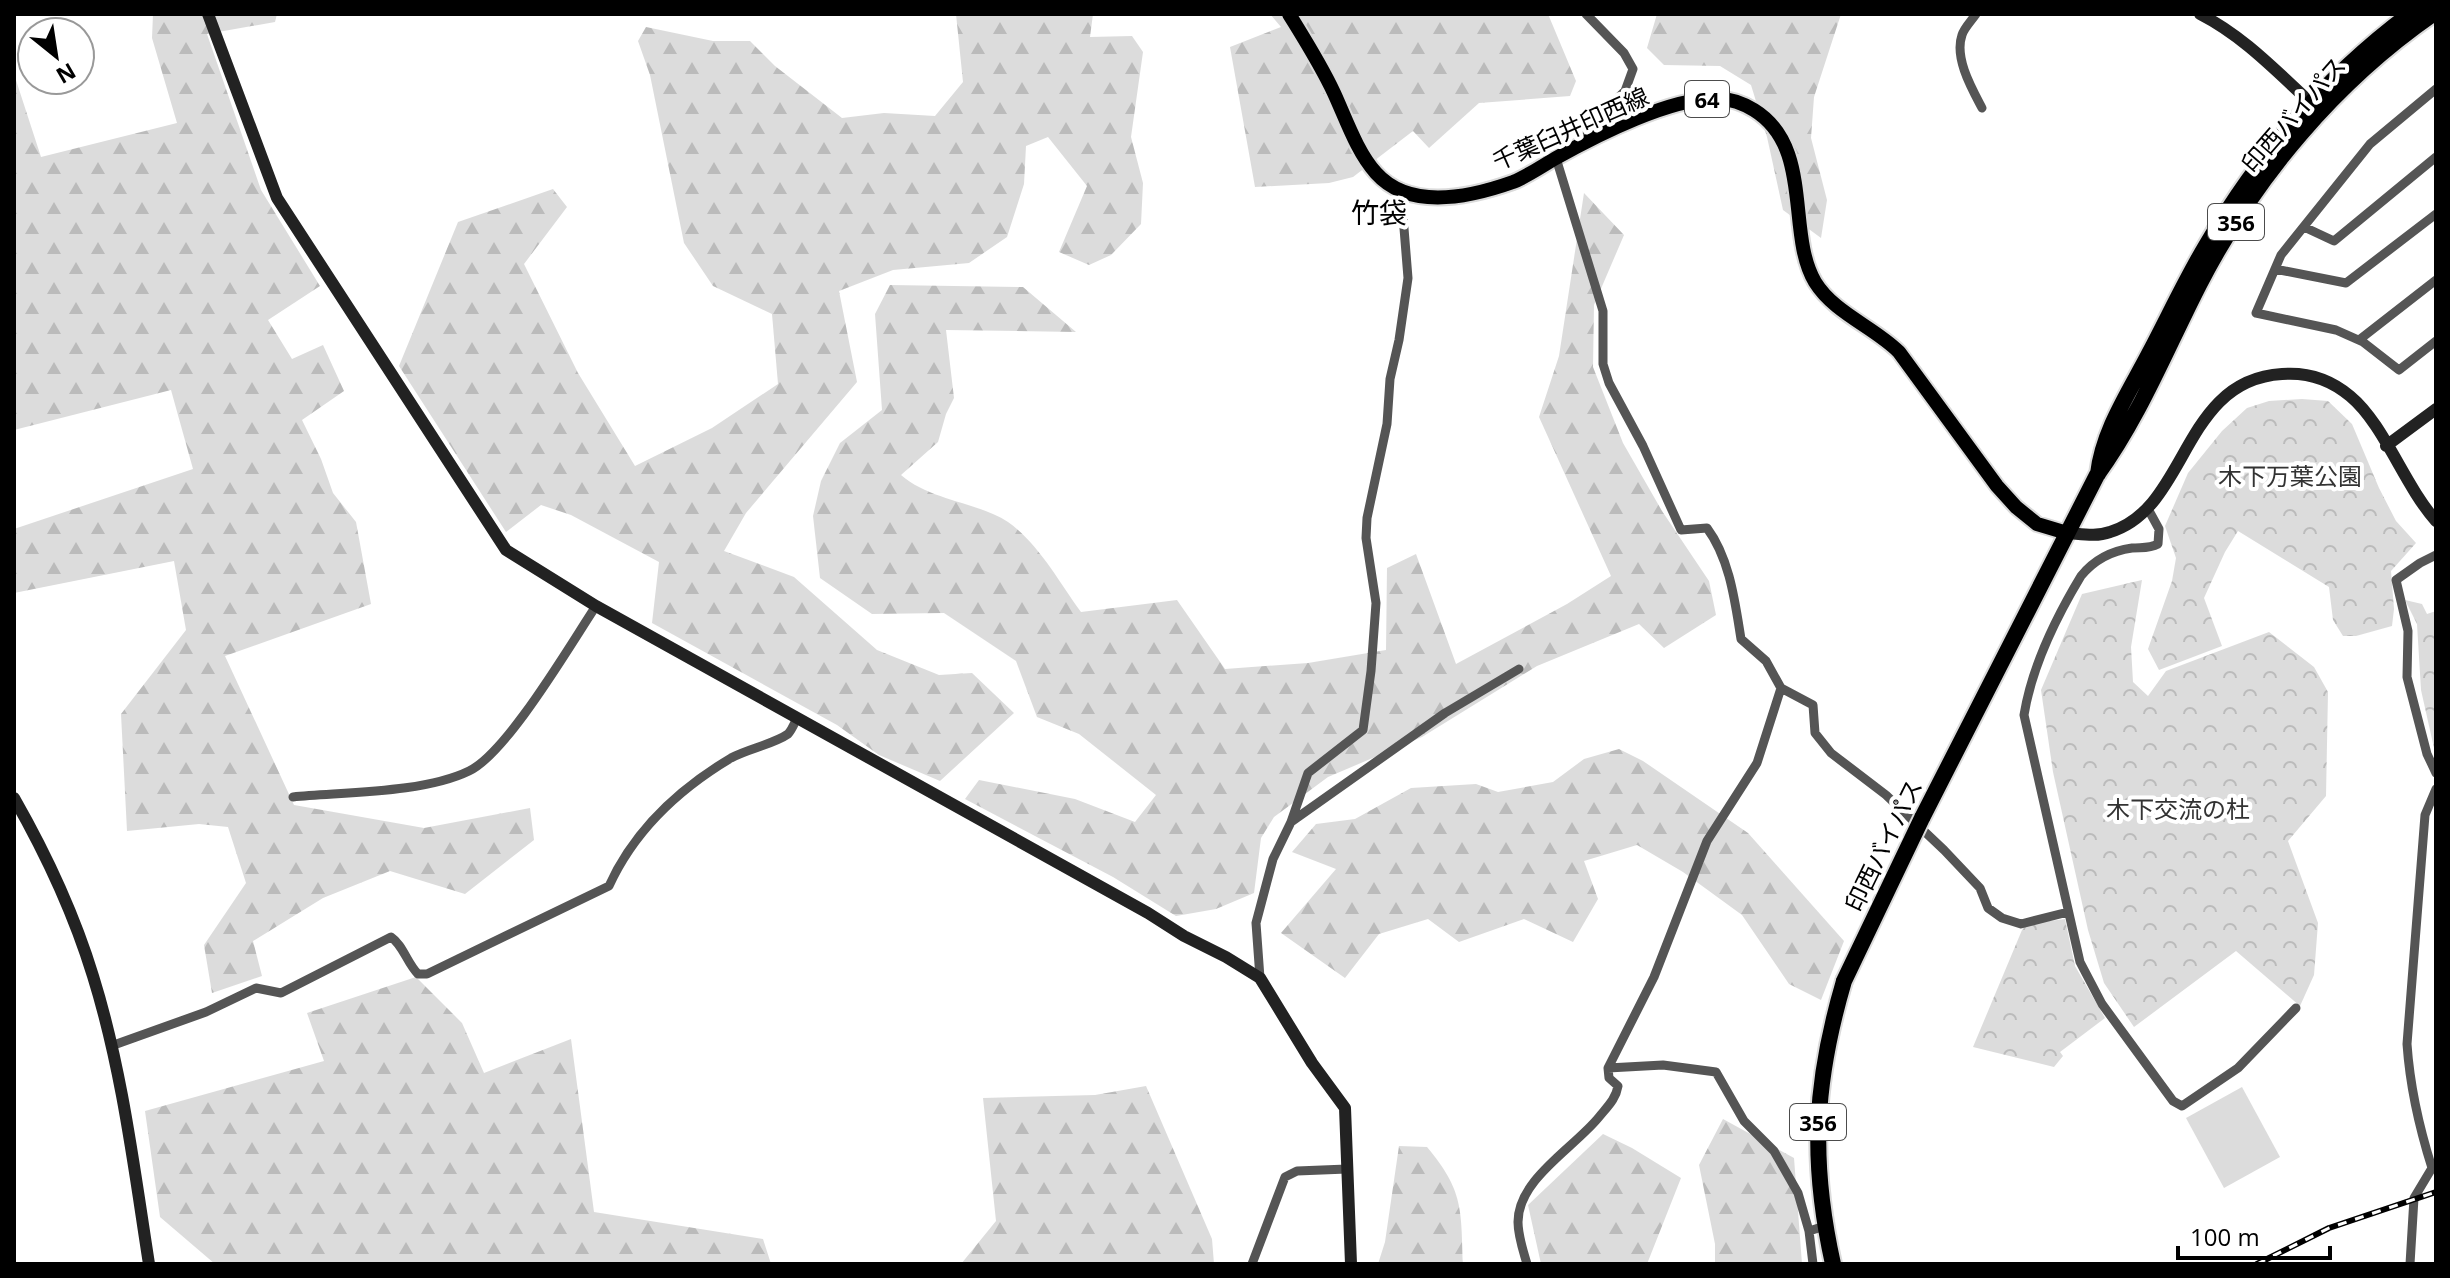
<svg xmlns="http://www.w3.org/2000/svg" width="2450" height="1278" viewBox="0 0 2450 1278" font-family="'Open Sans','Noto Sans JP',sans-serif">
  <defs>
    <pattern id="forest-firs" width="22" height="20" patternUnits="userSpaceOnUse" patternTransform="scale(2)"><rect width="22" height="20" fill="#dcdcdc"/><path d="M5 1l3.5 6h-7zM16 11l3.5 6h-7z" fill="#bbb"/></pattern>
    <pattern id="park-crowns" width="20" height="18" patternUnits="userSpaceOnUse" patternTransform="scale(2)"><rect width="20" height="18" fill="#dcdcdc"/><path d="M2 6a3 3 0 1 1 6 0M12 15a3 3 0 1 1 6 0" fill="none" stroke="#bbb"/></pattern>
  </defs>
  <rect width="100%" height="100%" fill="#fff"/>
  <!-- grass -->
  <path fill="#dcdcdc" d="M 2242,1087 L 2280,1157 L 2224,1188 L 2186,1118 Z"/>
  <!-- forest -->
  <path fill="url(#forest-firs)" d="M 153,14 L 277,14 L 275,22 L 207,34 L 261,190 L 320,286 L 268,320 L 292,359 L 323,345 L 344,391 L 302,420 L 321,459 L 333,493 L 356,522 L 371,604 L 225,656 L 294,805 L 424,828 L 530,808 L 534,840 L 465,894 L 390,871 L 323,898 L 253,941 L 262,976 L 212,993 L 204,945 L 246,883 L 228,827 L 199,824 L 127,831 L 121,714 L 186,630 L 174,561 L 14,593 L 14,529 L 193,469 L 171,390 L 14,430 L 14,74 L 41,157 L 177,123 L 152,38 Z
    M 956,14 L 1093,14 L 1090,37 L 1132,36 L 1143,52 L 1131,137 L 1143,183 L 1141,224 L 1111,255 L 1089,265 L 1059,252 L 1087,186 L 1048,137 L 1026,146 L 1024,184 L 1007,237 L 969,263 L 893,270 L 839,291 L 857,382 L 746,513 L 724,551 L 794,577 L 877,650 L 939,675 L 972,673 L 1014,713 L 940,781 L 879,755 L 837,725 L 652,623 L 659,562 L 571,515 L 541,505 L 506,532 L 399,366 L 458,222 L 553,189 L 567,207 L 524,264 L 578,373 L 635,466 L 712,428 L 778,384 L 772,314 L 713,286 L 684,243 L 650,75 L 638,41 L 646,27 L 713,41 L 750,41 L 775,66 L 842,118 L 884,113 L 935,116 L 963,82 Z
    M 1270,14 L 1548,14 L 1576,81 L 1570,96 L 1479,103 L 1429,148 L 1413,131 L 1353,177 L 1329,183 L 1255,187 L 1230,47 L 1281,27 Z
    M 1657,14 L 1841,14 L 1814,97 L 1811,138 L 1827,200 L 1821,238 L 1783,210 L 1767,137 L 1751,85 L 1720,66 L 1664,65 L 1647,48 Z
    M 1584,193 L 1624,235 L 1594,305 L 1593,367 L 1623,443 L 1662,511 L 1709,581 L 1716,615 L 1664,648 L 1639,624 L 1537,666 L 1422,737 L 1328,777 L 1274,817 L 1261,838 L 1254,893 L 1216,909 L 1176,916 L 1113,877 L 965,799 L 979,780 L 1075,799 L 1135,822 L 1156,795 L 1079,734 L 1037,717 L 1016,661 L 944,613 L 872,614 L 820,578 L 813,516 L 821,481 L 840,443 L 882,410 L 875,314 L 890,285 L 1023,287 L 1076,332 L 946,330 L 954,398 L 946,414 L 938,442 L 901,475 C 931,501 978,502 1008,522 C 1039,544 1059,582 1081,612 L 1177,600 L 1225,669 L 1308,663 L 1386,650 L 1387,568 L 1416,554 L 1456,664 L 1567,604 L 1611,576 L 1539,417 L 1559,356 Z
    M 1619,749 L 1643,761 L 1748,833 L 1844,941 L 1821,1000 L 1789,984 L 1742,915 L 1683,872 L 1637,845 L 1584,861 L 1598,899 L 1573,942 L 1524,919 L 1459,942 L 1428,919 L 1379,934 L 1345,978 L 1281,933 L 1336,869 L 1292,852 L 1316,824 L 1355,819 L 1411,788 L 1476,784 L 1498,792 L 1553,782 L 1584,759 Z
    M 416,977 L 462,1023 L 484,1073 L 571,1039 L 594,1212 L 763,1239 L 771,1264 L 215,1264 L 160,1217 L 145,1111 L 324,1061 L 307,1013 Z
    M 1146,1086 L 1212,1239 L 1214,1264 L 961,1264 L 996,1221 L 983,1098 L 1095,1095 Z
    M 1723,1119 L 1794,1158 L 1802,1264 L 1715,1264 L 1715,1244 L 1699,1165 Z
    M 1603,1134 L 1632,1148 L 1681,1178 L 1647,1264 L 1541,1264 L 1528,1205 Z
    M 1399,1146 L 1427,1147 C 1464,1191 1461,1210 1463,1264 L 1378,1264 L 1385,1242 Z"/>
  <!-- park -->
  <path fill="url(#park-crowns)" d="M 2302,399 L 2328,401 L 2352,424 L 2379,488 L 2396,521 L 2416,543 L 2391,571 L 2394,609 L 2392,626 L 2356,636 L 2343,636 L 2333,620 L 2329,587 L 2238,531 L 2225,552 L 2204,598 L 2222,646 L 2159,670 L 2148,649 L 2172,581 L 2176,558 L 2165,526 L 2188,473 L 2222,431 L 2247,408 L 2269,401 Z
    M 2142,580 L 2131,647 L 2133,682 L 2148,696 L 2166,671 L 2269,632 L 2314,667 L 2328,692 L 2326,796 L 2288,841 L 2318,923 L 2314,975 L 2300,1006 L 2236,951 L 2134,1027 L 2104,983 L 2088,930 L 2053,772 L 2041,690 L 2082,594 Z
    M 2405,600 L 2422,604 L 2427,614 L 2436,611 L 2436,757 L 2421,690 L 2417,624 Z
    M 2065,919 L 2075,966 L 2105,1018 L 2060,1052 L 2063,1056 L 2054,1067 L 1973,1047 L 2022,930 L 2027,924 Z"/>
  <g fill="none" stroke-linecap="round" stroke-linejoin="round">
    <defs>
      <path id="primary" d="M 1289,14 C 1305,40 1321,65 1334,93 C 1346,119 1357,152 1376,173 C 1410,211 1471,197 1513,182 C 1528,176 1542,166 1556,158 C 1595,136 1675,95 1720,99 C 1731,99 1744,104 1754,110 C 1814,147 1786,233 1815,282 C 1834,313 1874,327 1899,352 L 1997,486 L 2016,507 L 2037,524 L 2067,533"/>
      <path id="highway" d="M 2098,474 C 2103,430 2130,391 2150,352 C 2169,316 2186,279 2207,244 C 2259,155 2327,76 2410,14
        M 1922,818 L 2097,475 C 2140,416 2167,347 2200,283 C 2255,177 2335,82 2433,14
        M 1833,1264 C 1810,1161 1814,1083 1844,981"/>
    </defs>
    <!-- primary casing -->
    <use href="#primary" stroke="#dbdbdb" stroke-width="18"/>
    <!-- highway casing -->
    <use href="#highway" stroke="#dbdbdb" stroke-width="20"/>
    <!-- street -->
    <path stroke="#555" stroke-width="9" d="M 1586,14 L 1624,53 L 1633,69 L 1625,91 L 1588,127 L 1586,142
      M 1976,14 C 1972,20 1964,28 1962,35 C 1954,58 1972,89 1982,108
      M 2436,89 L 2370,144 L 2281,255 L 2256,313 L 2336,330 L 2363,342 L 2399,370 L 2436,341
      M 1556,158 L 1603,311 L 1603,364 L 1609,383 L 1643,446 L 1681,530 L 1707,528 C 1730,559 1735,602 1741,639 L 1766,661 L 1781,688 L 1813,705 L 1815,733 L 1831,753 L 1886,795 L 1944,850 L 1980,888 L 1988,908 L 2002,918 L 2021,924 L 2068,912
      M 2304,227 L 2334,241 L 2436,157
      M 2275,269 L 2346,283 L 2436,214
      M 2359,340 L 2436,280
      M 2147,507 L 2159,529 L 2158,544 C 2149,549 2141,547 2132,548 C 2110,551 2094,560 2081,576 C 2055,619 2032,666 2024,715 L 2080,962 L 2102,1004 L 2173,1101 L 2182,1106 L 2238,1068 L 2296,1008
      M 2436,555 L 2420,563 L 2396,580 L 2408,631 L 2407,677 L 2427,754 L 2436,773
      M 293,797 C 345,792 424,793 469,771 C 507,753 570,645 596,606
      M 1291,822 L 1308,773 L 1363,730 L 1371,671 L 1376,603 L 1366,538 L 1367,518 L 1387,424 L 1390,379 L 1399,340 L 1408,278 L 1401,191
      M 1260,978 L 1256,923 L 1273,859 L 1291,822 L 1445,713 L 1519,669
      M 111,1046 L 206,1012 L 256,988 L 281,993 L 391,937 C 403,945 407,963 418,974 L 427,974 L 609,886 C 634,831 679,789 731,758 C 747,749 774,744 788,734 C 792,730 795,722 797,718
      M 1608,1068 L 1663,1065 L 1716,1072 L 1744,1121 L 1774,1151 L 1798,1193 L 1809,1231
      M 1252,1264 L 1285,1177 L 1297,1171 L 1347,1169
      M 1527,1264 C 1523,1250 1518,1236 1518,1222 C 1518,1179 1574,1148 1599,1117 C 1607,1107 1616,1099 1618,1086 L 1609,1078 L 1608,1068 L 1654,977 L 1707,841 L 1757,763 L 1781,688
      M 1813,1264 L 1809,1231 L 1825,1226
      M 2410,1264 L 2414,1198 L 2432,1168 C 2419,1127 2410,1087 2407,1044 L 2425,815 L 2436,789"/>
    <!-- secondary -->
    <path stroke="#222" stroke-width="12" d="M 208,14 L 277,198 L 506,550 L 596,606 L 1148,913 L 1184,936 L 1226,957 L 1260,978 L 1312,1063 L 1345,1108 L 1351,1264
      M 2200,14 C 2243,36 2275,70 2311,103
      M 2386,446 L 2436,409
      M 2067,533 C 2082,534 2096,537 2110,532 C 2189,508 2181,380 2282,374 C 2307,372 2331,380 2350,396 C 2384,424 2404,485 2436,521
      M 14,798 C 46,854 74,914 93,976 C 122,1069 134,1168 149,1264"/>
    <!-- primary -->
    <use href="#primary" stroke="#000" stroke-width="14"/>
    <!-- highway -->
    <use href="#highway" stroke="#000" stroke-width="16"/>
    <defs>
      <path id="rail" d="M 2257,1264 L 2329,1228 L 2436,1192"/>
    </defs>
    <!-- rail casing -->
    <use href="#rail" stroke="#000" stroke-width="6"/>
    <!-- rail -->
    <use href="#rail" stroke="#fff" stroke-width="3" stroke-dasharray="9" stroke-linecap="butt"/>
    <defs>
      <path id="highway-bridge" d="M 1844,981 L 1922,818"/>
    </defs>
    <!-- highway-bridge casing -->
    <use href="#highway-bridge" stroke="#dbdbdb" stroke-width="20" stroke-linecap="butt"/>
    <!-- highway-bridge -->
    <use href="#highway-bridge" stroke="#000" stroke-width="16"/>
  </g>
  <g text-anchor="middle" dominant-baseline="central" stroke-width="8" stroke-linejoin="round" paint-order="stroke">
    <!-- shield labels -->
    <g fill="#fff" stroke="#4c4c4c" stroke-width="2">
      <rect x="1685" y="81" width="44" height="36" rx="6"/>
      <rect x="2208" y="204" width="56" height="36" rx="6"/>
      <rect x="1790" y="1104" width="56" height="36" rx="6"/>
    </g>
    <g font-size="22" font-weight="bold" fill="#000">
      <text x="1707" y="99">64</text>
      <text x="2236" y="222">356</text>
      <text x="1818" y="1122">356</text>
    </g>
    <!-- street labels -->
    <g font-size="24" fill="#000" stroke="#fff">
      <text transform="translate(2293 114) rotate(-49)">印西バイパス</text>
      <text transform="translate(1570 128) rotate(-24)">千葉臼井印西線</text>
      <text transform="translate(1883 845) rotate(-64)">印西バイパス</text>
    </g>
    <!-- park labels -->
    <g font-size="24" fill="#333" stroke="#fff">
      <text x="2290" y="475">木下万葉公園</text>
      <text x="2178" y="808">木下交流の杜</text>
    </g>
    <!-- quarter labels -->
    <g font-size="28" fill="#000" stroke="#fff">
      <text x="1379" y="212">竹袋</text>
    </g>
  </g>
  <!-- border -->
  <rect width="2450" height="1278" fill="none" stroke="#000000" stroke-width="32"/>
  <!-- north arrow -->
  <g transform="translate(56 56) rotate(150)"><circle r="38" fill="#ffffff" stroke="#999999" stroke-width="2"/>
  <path d="M0-6L14 30L0 20L-14 30Z" fill="#000000"/>
  <text y="-12" font-size="22" font-weight="bold" text-anchor="middle" fill="#000000">N</text>
  </g>
  <!-- scale -->
  <path d="M2178 1246v12h152v-12" fill="none" stroke="#000000" stroke-width="4"/>
  <text x="2190" y="1246" font-size="24" fill="#000000" stroke="#ffffff" stroke-width="6" paint-order="stroke">100 m</text>
</svg>
